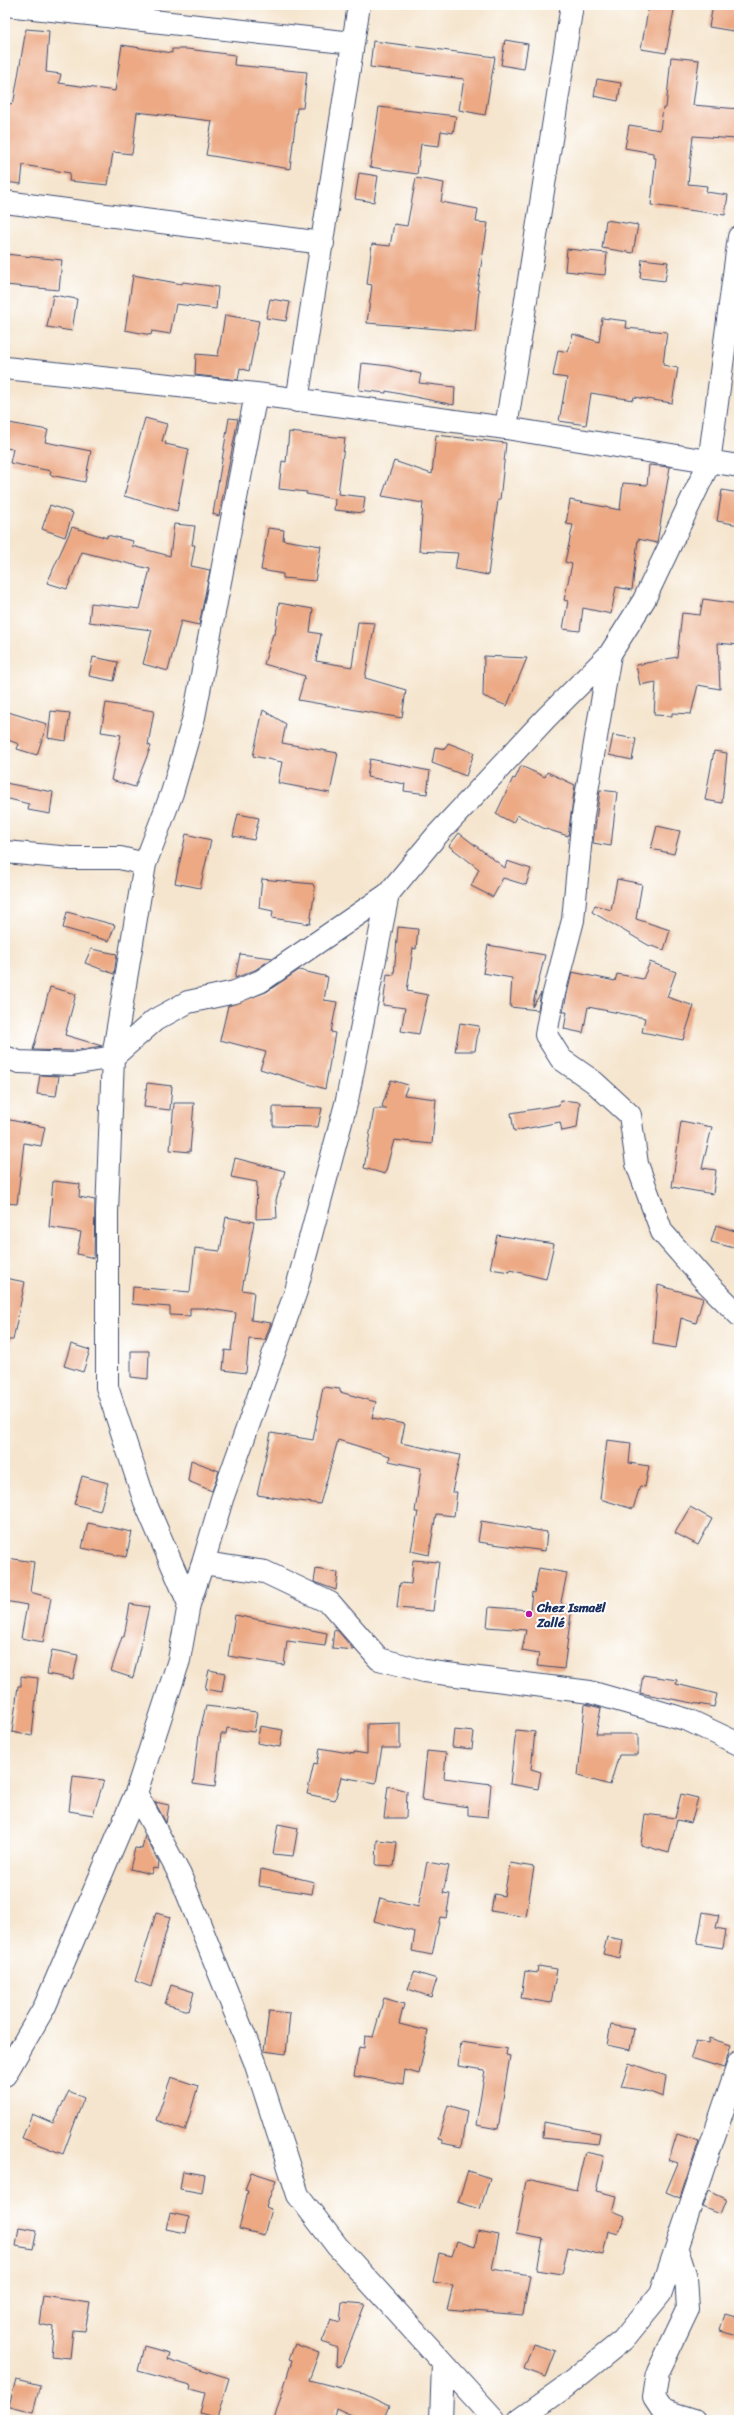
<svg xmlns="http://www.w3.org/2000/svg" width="744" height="2425" viewBox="0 0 744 2425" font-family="Sriracha,sans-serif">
  <rect width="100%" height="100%" fill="#fff"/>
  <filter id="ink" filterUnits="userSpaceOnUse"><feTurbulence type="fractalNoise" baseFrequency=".025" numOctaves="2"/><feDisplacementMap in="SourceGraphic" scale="8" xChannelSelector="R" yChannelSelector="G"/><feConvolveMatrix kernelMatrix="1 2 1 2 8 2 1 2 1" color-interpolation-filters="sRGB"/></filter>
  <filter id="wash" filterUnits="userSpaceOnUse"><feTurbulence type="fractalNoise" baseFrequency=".012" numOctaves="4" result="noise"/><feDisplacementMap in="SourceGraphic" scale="16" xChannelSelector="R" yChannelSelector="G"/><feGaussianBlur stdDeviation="0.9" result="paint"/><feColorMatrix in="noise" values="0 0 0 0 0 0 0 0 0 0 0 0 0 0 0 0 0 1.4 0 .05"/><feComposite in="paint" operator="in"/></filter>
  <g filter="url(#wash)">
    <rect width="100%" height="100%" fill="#f5e5ce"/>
    <g id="blocks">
      <!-- building -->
      <path fill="#eca984" d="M 649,5 L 675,5 L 666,53 L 641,49 Z
        M 713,5 L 739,5 L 739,32 L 709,27 Z
        M 26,29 L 49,31 L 46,72 L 61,74 L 59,83 L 115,91 L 122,45 L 172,53 L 172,49 L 187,49 L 235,55 L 234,65 L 307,72 L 303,108 L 297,108 L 290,169 L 206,155 L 212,121 L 137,112 L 132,154 L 113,152 L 108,185 L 69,181 L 70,173 L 23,165 L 21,184 L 5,182 L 5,103 L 11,104 L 14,100 Z
        M 505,40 L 528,44 L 524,69 L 501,65 Z
        M 373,41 L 495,57 L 485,115 L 459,110 L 464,79 L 370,67 Z
        M 671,57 L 699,60 L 693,105 L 739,109 L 736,139 L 693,136 L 688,184 L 707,186 L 706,192 L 728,195 L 725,215 L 651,205 L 656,158 L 653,158 L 653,153 L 625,148 L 629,125 L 660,130 L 663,108 L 666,108 Z
        M 597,79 L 621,83 L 618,101 L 594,96 Z
        M 379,107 L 456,116 L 453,133 L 441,131 L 439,146 L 421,144 L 417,174 L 370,167 Z
        M 359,173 L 378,176 L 374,202 L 355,199 Z
        M 416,178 L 444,183 L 441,202 L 478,209 L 476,222 L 488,223 L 477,290 L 479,290 L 475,332 L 367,323 L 372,285 L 367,284 L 372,244 L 390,246 L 394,224 L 407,226 Z
        M 606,220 L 638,225 L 633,253 L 602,248 Z
        M 567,249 L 607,253 L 605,275 L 565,271 Z
        M 5,254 L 62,260 L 59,290 L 5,285 Z
        M 642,259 L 668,262 L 665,281 L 640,278 Z
        M 133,275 L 182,284 L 183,282 L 218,287 L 216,309 L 176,304 L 170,334 L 152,331 L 151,335 L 125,330 Z
        M 53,295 L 77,299 L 72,331 L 47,327 Z
        M 270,299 L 290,302 L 286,321 L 266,318 Z
        M 225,315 L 259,321 L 249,371 L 240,368 L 238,380 L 195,375 L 196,354 L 218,356 Z
        M 602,318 L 627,321 L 626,328 L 667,332 L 663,365 L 678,368 L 672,403 L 634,397 L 633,400 L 591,393 L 586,425 L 559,421 L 567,378 L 553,376 L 558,350 L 568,352 L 573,334 L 599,342 Z
        M 362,363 L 389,366 L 421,374 L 419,383 L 455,387 L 454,405 L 386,391 L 386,393 L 359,390 Z
        M 145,418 L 167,424 L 162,441 L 166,442 L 165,444 L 189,449 L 177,511 L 124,496 Z
        M 229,418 L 238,419 L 219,516 L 213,514 Z
        M 9,423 L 48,430 L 45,442 L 91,451 L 85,482 L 50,475 L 51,471 L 10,463 L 13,449 L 5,448 Z
        M 289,432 L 345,438 L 338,494 L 365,497 L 363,513 L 334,510 L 335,499 L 306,494 L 307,492 L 279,489 L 282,461 L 286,462 Z
        M 436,435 L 506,443 L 500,500 L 498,500 L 488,575 L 455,569 L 458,553 L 419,551 L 423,503 L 382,496 L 394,461 L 432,474 Z
        M 649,465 L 670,467 L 657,543 L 638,539 L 632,590 L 616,587 L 611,614 L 583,608 L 580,631 L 563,629 L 568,601 L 564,600 L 572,564 L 565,562 L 573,525 L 566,524 L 570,500 L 620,510 L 623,483 L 647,485 Z
        M 722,490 L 739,493 L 739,525 L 717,521 Z
        M 50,505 L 73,513 L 65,537 L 42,529 Z
        M 174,524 L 195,526 L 192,545 L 195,545 L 191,566 L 210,570 L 199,625 L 181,621 L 168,671 L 143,664 L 152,630 L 89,622 L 91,603 L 140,609 L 150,569 L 82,552 L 67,589 L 47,583 L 72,527 L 107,538 L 107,535 L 133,541 L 132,546 L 170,556 Z
        M 268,528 L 284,530 L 283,540 L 321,546 L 315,581 L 283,578 L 283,574 L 261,570 Z
        M 703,599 L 739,604 L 739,645 L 718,643 L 720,689 L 698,685 L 691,714 L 672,713 L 672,716 L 654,715 L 656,682 L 640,685 L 636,665 L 677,657 L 682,613 L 700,615 Z
        M 279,603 L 313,609 L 310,632 L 321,634 L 316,661 L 352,667 L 358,622 L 375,623 L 365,678 L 406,690 L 402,718 L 298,700 L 305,676 L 264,664 L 273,634 L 275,634 Z
        M 484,656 L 527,658 L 507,706 L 483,696 Z
        M 93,657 L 118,662 L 114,681 L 89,676 Z
        M 106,703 L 154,711 L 148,745 L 151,746 L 135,787 L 111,780 L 121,735 L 101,732 Z
        M 263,710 L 286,724 L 282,743 L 338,753 L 330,793 L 278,783 L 282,762 L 253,756 Z
        M 5,711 L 47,724 L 37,755 L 17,749 L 19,744 L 5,739 Z
        M 51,711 L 70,713 L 66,741 L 48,738 Z
        M 613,735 L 636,739 L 632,760 L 609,755 Z
        M 448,743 L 474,753 L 466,776 L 432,763 L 435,747 L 445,749 Z
        M 714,751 L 727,753 L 722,803 L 705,800 Z
        M 370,759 L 430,771 L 427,794 L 404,791 L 405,784 L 367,777 Z
        M 521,766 L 545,777 L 547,772 L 575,785 L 568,836 L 543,828 L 517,815 L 513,823 L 496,814 L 513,778 L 515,779 Z
        M 5,783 L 53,792 L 50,814 L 28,810 L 29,804 L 5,798 Z
        M 600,790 L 617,792 L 611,846 L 593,843 Z
        M 238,814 L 259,818 L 254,840 L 233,836 Z
        M 657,826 L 680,831 L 674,854 L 651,849 Z
        M 459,833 L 505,868 L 507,861 L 531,869 L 526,885 L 503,878 L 493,897 L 471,886 L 479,869 L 449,846 Z
        M 186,834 L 211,840 L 200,888 L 175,883 Z
        M 262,879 L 313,884 L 315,889 L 310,924 L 272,918 L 273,911 L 259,908 Z
        M 617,879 L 642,884 L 636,919 L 670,930 L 664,950 L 648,945 L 592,912 L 595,905 L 611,910 Z
        M 67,912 L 115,925 L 109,941 L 63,928 Z
        M 398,927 L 418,929 L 416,949 L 413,948 L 407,991 L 428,995 L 419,1034 L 401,1031 L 405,1008 L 383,1005 L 387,974 L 394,975 Z
        M 488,945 L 545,955 L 532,1007 L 541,993 L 538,1010 L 510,1007 L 512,978 L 483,973 Z
        M 91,949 L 117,954 L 114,974 L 85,963 Z
        M 240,954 L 273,958 L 255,970 L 235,978 Z
        M 650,962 L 676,972 L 667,997 L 694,1006 L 683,1040 L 642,1032 L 645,1018 L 588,1007 L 583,1033 L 564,1029 L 567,1012 L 563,1012 L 572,972 L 615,981 L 617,974 L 643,979 Z
        M 299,970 L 328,977 L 324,1000 L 337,1002 L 331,1032 L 335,1033 L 325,1089 L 260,1069 L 266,1052 L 220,1040 L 228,1006 L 266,992 Z
        M 50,987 L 76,994 L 65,1035 L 102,1046 L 71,1051 L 33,1050 Z
        M 460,1023 L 479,1026 L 475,1051 L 455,1051 Z
        M 40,1075 L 59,1076 L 56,1096 L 37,1094 Z
        M 391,1080 L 408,1085 L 404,1095 L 436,1099 L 432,1144 L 394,1140 L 385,1174 L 364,1168 L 374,1109 L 387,1109 L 382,1106 Z
        M 147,1083 L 172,1086 L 170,1110 L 144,1107 Z
        M 560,1100 L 580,1102 L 577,1128 L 562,1131 L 560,1122 L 514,1131 L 511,1113 L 559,1105 Z
        M 174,1103 L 194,1103 L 190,1152 L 170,1150 Z
        M 273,1107 L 322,1108 L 318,1127 L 273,1126 Z
        M 5,1119 L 45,1127 L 41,1146 L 24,1143 L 17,1204 L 5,1203 Z
        M 681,1121 L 712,1127 L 702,1168 L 716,1170 L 713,1194 L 672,1187 Z
        M 235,1158 L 285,1171 L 276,1200 L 277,1218 L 256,1219 L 257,1182 L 231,1177 Z
        M 53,1181 L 80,1184 L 79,1197 L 95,1200 L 94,1258 L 77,1254 L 81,1232 L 49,1227 Z
        M 226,1217 L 254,1222 L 242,1290 L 254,1292 L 251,1320 L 271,1323 L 265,1340 L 249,1339 L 246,1373 L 223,1370 L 225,1350 L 231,1351 L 236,1313 L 203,1308 L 190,1308 L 190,1316 L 170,1315 L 170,1307 L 132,1304 L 133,1287 L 190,1292 L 195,1248 L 220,1251 Z
        M 716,1225 L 738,1232 L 734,1248 L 711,1242 Z
        M 497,1235 L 554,1244 L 546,1279 L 510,1270 L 510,1272 L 490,1269 Z
        M 5,1278 L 25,1282 L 13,1340 L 5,1340 Z
        M 658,1285 L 703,1298 L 696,1323 L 681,1318 L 676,1348 L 653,1344 Z
        M 71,1344 L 90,1350 L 83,1372 L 64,1366 Z
        M 131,1351 L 149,1351 L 148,1379 L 131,1377 Z
        M 323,1387 L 340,1389 L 340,1392 L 376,1402 L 372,1418 L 405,1424 L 401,1443 L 460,1455 L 452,1492 L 457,1492 L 454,1516 L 436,1514 L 429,1555 L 411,1551 L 418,1512 L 415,1512 L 421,1468 L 389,1461 L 390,1456 L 338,1440 L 320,1504 L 257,1495 L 271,1433 L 313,1440 Z
        M 607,1440 L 631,1443 L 629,1463 L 649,1466 L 645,1487 L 640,1486 L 633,1509 L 600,1499 Z
        M 191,1460 L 219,1471 L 212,1491 L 188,1481 Z
        M 82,1476 L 108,1483 L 100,1511 L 74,1504 Z
        M 690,1507 L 712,1519 L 698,1545 L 675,1533 Z
        M 481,1521 L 547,1532 L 545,1551 L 478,1542 Z
        M 88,1523 L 132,1532 L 126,1557 L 82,1548 Z
        M 7,1558 L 34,1562 L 30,1592 L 51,1598 L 43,1642 L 21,1638 L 27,1605 L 5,1601 Z
        M 413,1560 L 439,1562 L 433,1611 L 397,1608 L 400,1583 L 411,1584 Z
        M 539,1568 L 567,1573 L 561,1602 L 563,1605 L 572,1606 L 564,1669 L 537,1666 L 539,1654 L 522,1651 L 526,1630 L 487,1627 L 489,1607 L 530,1610 L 532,1592 L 534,1593 Z
        M 316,1569 L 338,1573 L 336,1590 L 314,1582 Z
        M 130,1604 L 149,1607 L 133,1678 L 111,1671 L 122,1637 L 124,1637 Z
        M 235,1615 L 327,1633 L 325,1646 L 287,1641 L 284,1665 L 228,1656 Z
        M 334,1630 L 338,1631 L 354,1650 L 332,1648 Z
        M 52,1650 L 78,1655 L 73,1679 L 47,1674 Z
        M 209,1670 L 225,1673 L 222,1692 L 205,1689 Z
        M 643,1675 L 677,1680 L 676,1684 L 717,1694 L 714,1707 L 640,1693 Z
        M 21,1676 L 38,1678 L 32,1736 L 12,1732 L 18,1686 L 21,1686 Z
        M 585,1704 L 601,1708 L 596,1734 L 638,1734 L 638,1755 L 619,1755 L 610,1785 L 578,1776 Z
        M 206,1706 L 257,1712 L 254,1732 L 227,1728 L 226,1734 L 221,1734 L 215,1787 L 193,1784 L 199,1734 Z
        M 400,1723 L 400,1748 L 382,1748 L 376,1783 L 341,1777 L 335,1800 L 307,1794 L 314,1763 L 317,1764 L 320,1748 L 354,1754 L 354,1752 L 367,1754 L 367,1724 Z
        M 260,1726 L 283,1730 L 280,1747 L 257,1743 Z
        M 454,1730 L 474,1732 L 472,1749 L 452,1747 Z
        M 516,1730 L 535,1732 L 531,1769 L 541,1772 L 538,1789 L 510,1784 Z
        M 427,1751 L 446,1753 L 444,1778 L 491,1784 L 488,1817 L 468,1815 L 468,1807 L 422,1800 Z
        M 73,1776 L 104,1780 L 93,1815 L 69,1811 Z
        M 388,1786 L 407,1791 L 406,1818 L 384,1818 Z
        M 681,1794 L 698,1798 L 691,1823 L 677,1820 L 669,1853 L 641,1845 L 645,1814 L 675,1818 Z
        M 155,1802 L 169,1805 L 166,1823 Z
        M 278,1824 L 298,1828 L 293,1856 L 273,1854 Z
        M 145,1835 L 159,1863 L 158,1869 L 153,1868 L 151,1874 L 130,1869 L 135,1848 L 142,1849 Z
        M 377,1840 L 397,1842 L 394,1866 L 376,1865 Z
        M 427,1862 L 449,1866 L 443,1893 L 450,1894 L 446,1918 L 440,1917 L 432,1955 L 412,1951 L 415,1932 L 374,1921 L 380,1898 L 418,1907 Z
        M 510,1863 L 534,1867 L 526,1917 L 491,1911 L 494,1894 L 504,1896 Z
        M 261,1869 L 314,1882 L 312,1894 L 259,1886 Z
        M 703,1912 L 719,1915 L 716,1928 L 726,1930 L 723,1948 L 697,1944 Z
        M 156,1913 L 170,1917 L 151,1987 L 135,1981 Z
        M 607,1937 L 623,1940 L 620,1958 L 603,1954 Z
        M 538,1966 L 557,1969 L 551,2003 L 521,1998 L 525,1971 L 537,1973 Z
        M 414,1972 L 437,1979 L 431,1997 L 408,1989 Z
        M 171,1985 L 194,1992 L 189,2011 L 165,2004 Z
        M 384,1998 L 404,2004 L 399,2024 L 428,2031 L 419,2074 L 405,2070 L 403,2084 L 354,2076 L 359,2047 L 364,2048 L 365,2036 L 373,2037 Z
        M 269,2011 L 290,2013 L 286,2054 L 264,2051 Z
        M 611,2025 L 634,2029 L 630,2050 L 607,2045 Z
        M 709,2038 L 731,2045 L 724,2068 L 691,2058 L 696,2041 L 708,2043 Z
        M 461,2042 L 507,2049 L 506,2055 L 510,2056 L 498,2129 L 476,2125 L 485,2070 L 458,2066 Z
        M 629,2063 L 666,2076 L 663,2097 L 647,2091 L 621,2087 Z
        M 171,2077 L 198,2086 L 185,2131 L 156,2120 Z
        M 69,2091 L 84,2098 L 63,2154 L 22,2138 L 32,2114 L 53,2123 Z
        M 448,2105 L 467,2111 L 461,2147 L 442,2143 L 442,2140 L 438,2139 Z
        M 544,2122 L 600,2133 L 598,2144 L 543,2138 Z
        M 677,2134 L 699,2141 L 680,2198 L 666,2192 L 678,2163 L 669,2160 Z
        M 585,2152 L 604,2156 L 596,2191 L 617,2196 L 613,2212 L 625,2217 L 618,2234 L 608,2231 L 603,2255 L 568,2247 L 562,2274 L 537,2270 L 543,2239 L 516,2234 L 526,2181 L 532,2180 L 576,2190 Z
        M 183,2171 L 205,2175 L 202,2193 L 180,2189 Z
        M 468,2171 L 490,2178 L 480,2209 L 458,2202 Z
        M 251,2172 L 276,2180 L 266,2207 L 271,2209 L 264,2235 L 239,2229 L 248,2191 L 245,2190 Z
        M 709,2191 L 726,2199 L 720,2214 L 703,2207 Z
        M 170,2213 L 189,2217 L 186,2233 L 166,2229 Z
        M 19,2227 L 37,2230 L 33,2249 L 16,2246 Z
        M 478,2231 L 499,2235 L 492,2269 L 530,2275 L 523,2315 L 447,2309 L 453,2285 L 433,2282 L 439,2253 L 452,2256 L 457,2241 L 475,2247 Z
        M 43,2296 L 90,2303 L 85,2331 L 73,2330 L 70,2358 L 51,2356 L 54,2327 L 39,2324 Z
        M 342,2302 L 365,2304 L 341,2366 L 336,2365 L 337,2348 L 322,2342 L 331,2319 L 340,2322 Z
        M 725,2313 L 739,2317 L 739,2336 L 720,2331 Z
        M 295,2344 L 319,2353 L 309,2380 L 364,2394 L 389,2406 L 383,2420 L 363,2420 L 336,2408 L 333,2420 L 274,2420 L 292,2360 L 289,2359 Z
        M 533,2344 L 556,2351 L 546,2377 L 524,2369 Z
        M 144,2346 L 169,2353 L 167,2359 L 229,2378 L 217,2418 L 200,2413 L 205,2393 L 190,2389 L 191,2385 L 138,2371 Z
        M 16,2379 L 40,2385 L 33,2412 L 9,2406 Z"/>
    </g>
  </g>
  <g filter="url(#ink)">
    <use href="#blocks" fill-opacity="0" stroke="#3c4a6f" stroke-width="1"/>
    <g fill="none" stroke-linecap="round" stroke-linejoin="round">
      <defs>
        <path id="minor" d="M 6,5 L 353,43
          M 5,202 L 323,243
          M 5,368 L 256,394 L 506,428 L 739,466
          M 297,401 L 359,5
          M 506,428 L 572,5
          M 610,654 L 583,815 L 573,920 L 552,1001 L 546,1035 L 561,1059 L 594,1082 L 630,1115 L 637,1164 L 662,1232 L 705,1281 L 739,1315
          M 5,852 L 71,858 L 120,858 L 145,864
          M 5,1057 L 19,1062 L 72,1064 L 113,1057 L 155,1020 L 188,1002 L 235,992 L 261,981 L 388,894 L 437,835 L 546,718 L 610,654 L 644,600 L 709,463 L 739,237
          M 203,1563 L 265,1572 L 330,1603 L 379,1659 L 424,1671 L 590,1692 L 688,1720 L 739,1744
          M 189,1604 L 145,1502 L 107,1387 L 107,1213 L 113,1057 L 145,864 L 172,793 L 194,717 L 256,394
          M 136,1793 L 180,1875 L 255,2062 L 298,2195 L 337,2246 L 495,2420
          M 5,2075 L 45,2006 L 136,1793 L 179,1660 L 189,1604 L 203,1563 L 222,1499 L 296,1291 L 347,1100 L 388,894
          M 677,2249 L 686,2277 L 688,2309 L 658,2372 L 654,2398 L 662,2410 L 694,2420
          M 441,2420 L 443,2364
          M 519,2420 L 565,2387 L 623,2340 L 661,2293 L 739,2062"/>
      </defs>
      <!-- minor casing -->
      <use href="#minor" stroke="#3c4a6f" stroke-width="24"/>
      <!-- minor -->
      <use href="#minor" stroke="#fff" stroke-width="22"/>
    </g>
  </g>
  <!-- markers -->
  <circle fill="#b5179e" stroke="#fff" stroke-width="1.5" cx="529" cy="1614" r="4"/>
  <g text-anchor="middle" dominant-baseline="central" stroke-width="4" stroke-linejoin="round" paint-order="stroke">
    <!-- poi labels -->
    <g font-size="13" font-weight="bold" fill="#1b2f5e" stroke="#fff" text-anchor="start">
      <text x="537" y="1607">Chez Ismaël<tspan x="537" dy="15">Zallé</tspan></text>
    </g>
  </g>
  <!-- margin -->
  <rect width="744" height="2425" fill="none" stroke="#fff" stroke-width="20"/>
</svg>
